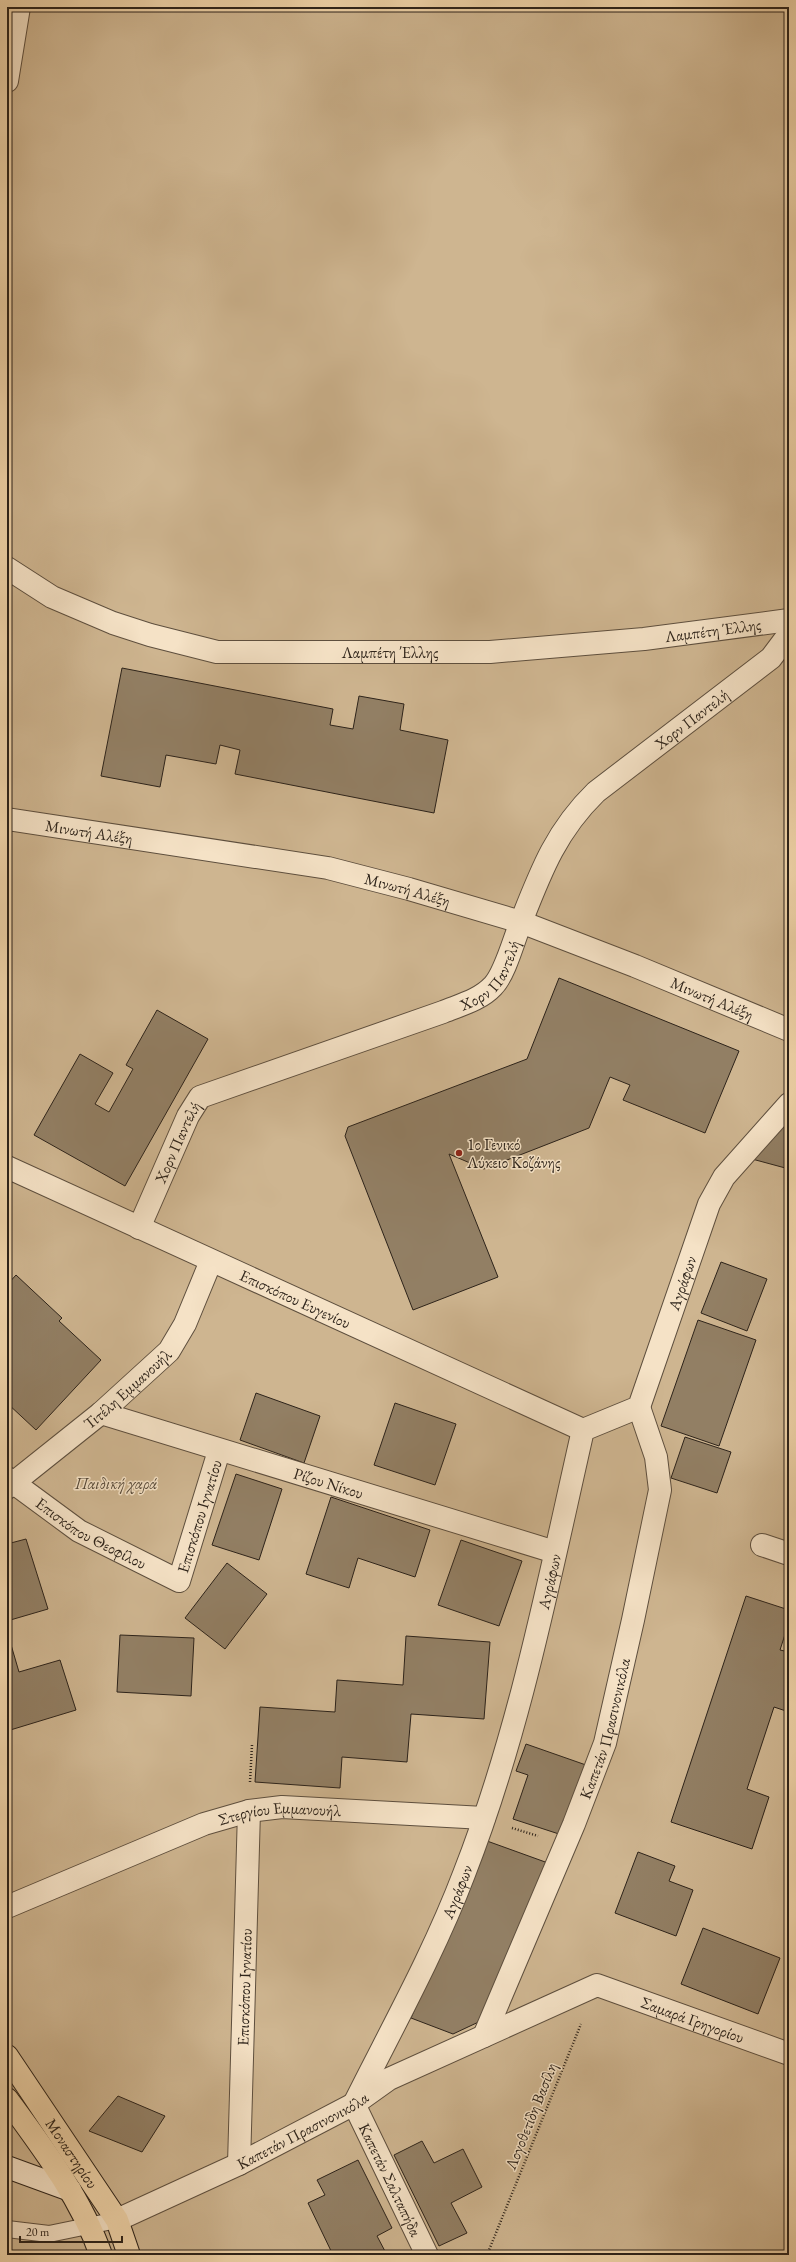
<svg xmlns="http://www.w3.org/2000/svg" width="796" height="2262" viewBox="0 0 796 2262" font-family="'EB Garamond',serif">
  <rect width="100%" height="100%" fill="#efd3a8"/>
  <filter id="stains"><feTurbulence type="fractalNoise" baseFrequency=".005" numOctaves="4"/><feColorMatrix values="0 0 0 0 .2 0 0 0 0 .09 0 0 0 0 .02 0 0 0 .5 -.17"/></filter>
  <radialGradient id="worn" r=".72"><stop offset=".6" stop-color="#630" stop-opacity="0"/><stop offset="1" stop-color="#630" stop-opacity=".3"/></radialGradient>
  <!-- green -->
  <path fill="#ceb590" stroke="#7e6c55" d="M 7,7 L 789,7 L 789,2255 L 7,2255 Z"/>
  <!-- building -->
  <path fill="#927f64" stroke="#2d231a" d="M 122,668 L 333,709 L 330,725 L 353,729 L 359,696 L 404,704 L 400,730 L 448,740 L 434,813 L 235,774 L 240,750 L 220,745 L 216,764 L 166,755 L 160,787 L 101,776 Z
    M 559,978 L 739,1051 L 705,1133 L 623,1100 L 630,1085 L 610,1077 L 589,1128 L 484,1169 L 449,1154 L 498,1277 L 413,1310 L 345,1136 L 348,1127 L 527,1059 Z
    M 157,1010 L 208,1039 L 125,1186 L 34,1135 L 80,1054 L 113,1073 L 95,1104 L 109,1112 L 133,1069 L 126,1065 Z
    M 789,1116 L 789,1169 L 752,1159 Z
    M 721,1262 L 767,1279 L 747,1331 L 701,1313 Z
    M 16,1275 L 62,1318 L 59,1321 L 101,1360 L 36,1430 L 7,1403 L 7,1285 Z
    M 698,1320 L 756,1340 L 719,1446 L 661,1426 Z
    M 256,1393 L 320,1416 L 304,1463 L 240,1440 Z
    M 395,1403 L 456,1424 L 435,1485 L 374,1465 Z
    M 685,1437 L 731,1452 L 717,1493 L 671,1478 Z
    M 236,1474 L 282,1489 L 259,1560 L 212,1545 Z
    M 331,1497 L 430,1530 L 415,1577 L 358,1558 L 349,1588 L 306,1574 Z
    M 26,1539 L 48,1609 L 7,1621 L 7,1544 Z
    M 461,1540 L 522,1561 L 499,1626 L 438,1605 Z
    M 227,1563 L 267,1594 L 225,1649 L 185,1618 Z
    M 746,1596 L 789,1610 L 789,1622 L 780,1650 L 789,1652 L 789,1712 L 774,1707 L 747,1789 L 769,1797 L 752,1849 L 671,1822 Z
    M 7,1631 L 19,1672 L 60,1660 L 76,1710 L 7,1731 Z
    M 120,1635 L 194,1638 L 191,1696 L 117,1692 Z
    M 406,1636 L 490,1642 L 484,1719 L 411,1714 L 407,1762 L 342,1757 L 340,1788 L 255,1782 L 260,1707 L 335,1712 L 337,1680 L 403,1685 Z
    M 526,1744 L 586,1765 L 562,1835 L 513,1819 L 528,1775 L 516,1771 Z
    M 487,1841 L 548,1863 L 485,2019 L 453,2034 L 411,2018 Z
    M 638,1852 L 675,1866 L 669,1881 L 693,1890 L 676,1936 L 615,1913 Z
    M 703,1928 L 780,1958 L 758,2014 L 681,1984 Z
    M 118,2096 L 165,2116 L 142,2152 L 89,2131 Z
    M 422,2141 L 434,2163 L 463,2149 L 482,2187 L 451,2203 L 467,2233 L 439,2246 L 394,2155 Z
    M 358,2160 L 392,2228 L 377,2236 L 387,2255 L 333,2255 L 308,2203 L 325,2195 L 317,2180 Z"/>
  <g fill="none" stroke-linecap="round" stroke-linejoin="round">
    <defs>
      <path id="lane" d="M 7,2229 L 49,2234 L 117,2220"/>
      <g id="street">
        <path d="M 7,81 L 19,7"/>
        <path id="s1" d="M 7,568 L 52,597 L 113,623 L 150,635 L 217,652 L 490,652 L 644,639 L 789,620"/>
        <path id="s2" d="M 7,819 L 328,868 L 409,889 L 521,922 L 635,966 L 789,1030"/>
        <path id="s3" d="M 7,1167 L 583,1430"/>
        <path id="s4" d="M 139,1228 L 188,1116 L 200,1097 L 443,1012 C 460,1005 480,1000 493,986 C 505,974 514,939 521,922 C 541,871 556,831 596,792 L 771,658 L 789,634"/>
        <path id="s5" d="M 101,1413 L 555,1552"/>
        <path id="s6" d="M 7,1478 L 79,1531 L 179,1581 L 219,1451"/>
        <path id="s7" d="M 7,1488 L 101,1413 L 169,1351 L 185,1324 L 211,1261"/>
        <path d="M 762,1545 L 789,1554"/>
        <path id="s8" d="M 7,1907 L 204,1824 L 249,1811 L 282,1807 L 484,1818"/>
        <path id="s9" d="M 484,2036 L 574,1824 L 605,1743 L 633,1620 L 660,1490 L 656,1457 L 639,1407"/>
        <path id="s10" d="M 354,2104 C 392,2028 434,1953 464,1874 C 520,1731 549,1579 583,1430 L 639,1407 L 709,1204 L 724,1177 L 789,1104"/>
        <path id="s11" d="M 354,2104 L 427,2255"/>
        <path id="s12" d="M 239,2164 L 249,1811"/>
        <path id="s13" d="M 117,2220 L 239,2164 L 354,2104 L 389,2079 L 597,1985 L 789,2054"/>
      </g>
      <path id="secondary" d="M 7,2167 L 70,2190"/>
      <g id="primary">
        <path id="s14" d="M 7,2056 L 117,2220 L 129,2255"/>
        <path d="M 7,2099 C 43,2148 81,2198 101,2255"/>
      </g>
    </defs>
    <!-- lane casing -->
    <use href="#lane" stroke="#5e4f3e" stroke-width="18"/>
    <!-- street casing -->
    <use href="#street" stroke="#5e4f3e" stroke-width="24"/>
    <!-- secondary casing -->
    <use href="#secondary" stroke="#2d231a" stroke-width="24"/>
    <!-- primary casing -->
    <use href="#primary" stroke="#2d231a" stroke-width="24"/>
    <!-- path -->
    <path stroke="#2d231a" stroke-width="2.5" stroke-dasharray="1 2" stroke-linecap="butt" d="M 250,1782 L 252,1745
      M 512,1828 L 538,1836
      M 487,2255 L 581,2024"/>
    <!-- lane -->
    <use href="#lane" stroke="#f5e2c6" stroke-width="16"/>
    <!-- street -->
    <use href="#street" stroke="#f5e2c6" stroke-width="22"/>
    <!-- secondary -->
    <use href="#secondary" stroke="#f5e2c6" stroke-width="22"/>
    <!-- primary -->
    <use href="#primary" stroke="#efd3a8" stroke-width="22"/>
  </g>
  <!-- markers -->
  <circle fill="#8f2418" stroke="#f5e2c6" stroke-width="1.5" cx="459" cy="1153" r="4"/>
  <g text-anchor="middle" dominant-baseline="central" stroke-width="3" stroke-linejoin="round" paint-order="stroke">
    <!-- street labels -->
    <g font-size="16" fill="#2d231a" stroke="#f5e2c6">
      <text stroke="none"><textPath href="#s1" startOffset="725">Λαμπέτη Έλλης</textPath></text>
      <text stroke="none"><textPath href="#s1" startOffset="401">Λαμπέτη Έλλης</textPath></text>
      <text stroke="none"><textPath href="#s4" startOffset="801">Χορν Παντελή</textPath></text>
      <text stroke="none"><textPath href="#s2" startOffset="83">Μινωτή Αλέξη</textPath></text>
      <text stroke="none"><textPath href="#s2" startOffset="407">Μινωτή Αλέξη</textPath></text>
      <text stroke="none"><textPath href="#s4" startOffset="465">Χορν Παντελή</textPath></text>
      <text stroke="none"><textPath href="#s2" startOffset="731">Μινωτή Αλέξη</textPath></text>
      <text stroke="none"><textPath href="#s4" startOffset="94">Χορν Παντελή</textPath></text>
      <text stroke="none"><textPath href="#s10" startOffset="907">Αγράφων</textPath></text>
      <text stroke="none"><textPath href="#s3" startOffset="317">Επισκόπου Ευγενίου</textPath></text>
      <text stroke="none"><textPath href="#s7" startOffset="156">Τιτέλη Εμμανουήλ</textPath></text>
      <text stroke="none"><textPath href="#s5" startOffset="238">Ρίζου Νίκου</textPath></text>
      <text stroke="none"><textPath href="#s6" startOffset="269">Επισκόπου Ιγνατίου</textPath></text>
      <text stroke="none"><textPath href="#s6" startOffset="101">Επισκόπου Θεοφίλου</textPath></text>
      <text stroke="none"><textPath href="#s10" startOffset="560">Αγράφων</textPath></text>
      <text stroke="none"><textPath href="#s9" startOffset="331">Καπετάν Πρασινονικόλα</textPath></text>
      <text stroke="none"><textPath href="#s8" startOffset="291">Στεργίου Εμμανουήλ</textPath></text>
      <text stroke="none"><textPath href="#s10" startOffset="236">Αγράφων</textPath></text>
      <text stroke="none"><textPath href="#s12" startOffset="177">Επισκόπου Ιγνατίου</textPath></text>
      <text stroke="none"><textPath href="#s13" startOffset="637">Σαμαρά Γρηγορίου</textPath></text>
      <text transform="translate(531 2116) rotate(-68)">Λογοθετίδη Βασίλη</text>
      <text stroke="none"><textPath href="#s13" startOffset="206">Καπετάν Πρασινονικόλα</textPath></text>
      <text stroke="none"><textPath href="#s14" startOffset="117">Μοναστηρίου</textPath></text>
      <text stroke="none"><textPath href="#s11" startOffset="84">Καπετάν Σαλταπήδα</textPath></text>
    </g>
    <!-- poi labels -->
    <g font-size="16" fill="#2d231a" stroke="#f5e2c6" text-anchor="start">
      <text x="467" y="1144">1ο Γενικό<tspan x="467" dy="18">Λύκειο Κοζάνης</tspan></text>
    </g>
    <!-- park labels -->
    <g font-size="16" font-style="italic" fill="#554838" stroke="#f5e2c6">
      <text x="116" y="1483">Παιδική χαρά</text>
    </g>
  </g>
  <!-- margin -->
  <rect width="796" height="2262" fill="none" stroke="#efd3a8" stroke-width="24"/>
  <rect x="8" y="8" width="780" height="2246" fill="none" stroke="#2d231a" stroke-width="2"/>
  <rect x="12" y="12" width="772" height="2238" fill="none" stroke="#2d231a"/>
  <!-- scale -->
  <path d="M20 2236v6h102v-6" fill="none" stroke="#2d231a" stroke-width="2"/>
  <text x="26" y="2236" font-size="12" fill="#2d231a" stroke="#f5e2c6" stroke-width="3" paint-order="stroke">20 m</text>
  <rect width="100%" height="100%" filter="url(#stains)"/>
  <rect width="100%" height="100%" fill="url(#worn)"/>
</svg>
